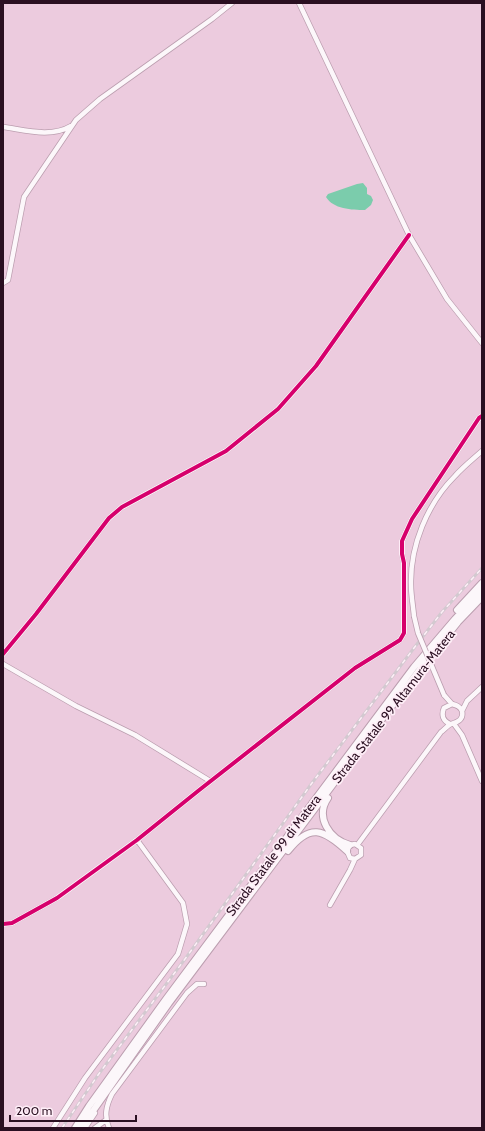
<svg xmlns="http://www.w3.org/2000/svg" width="485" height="1131" viewBox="0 0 485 1131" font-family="Cabin,sans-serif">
  <rect width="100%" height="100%" fill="#eccbde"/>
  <!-- water -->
  <path fill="#7bccac" d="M 363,183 L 367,188 L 367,194 L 371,196 L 373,200 L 371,205 L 365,210 C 352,210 333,209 326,197 L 328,194 L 357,184 Z"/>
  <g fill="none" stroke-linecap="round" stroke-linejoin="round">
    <defs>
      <path id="minor" d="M 299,3 L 409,235 L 447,299 L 482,343
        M 3,127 C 25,130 51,138 71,126
        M 3,283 L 8,280 L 24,197 L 76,120 L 100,99 L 212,19 L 232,3
        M 414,616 C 413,605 411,595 411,585 C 410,546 427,504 455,476 C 463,467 473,459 482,451
        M 3,654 L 36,614 L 109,518 L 122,507 L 226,451 L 278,409 L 316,366 L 409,235
        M 3,664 L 76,706 L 135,735 L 210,781
        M 462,711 L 467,701 L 482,687
        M 450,724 C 443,721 441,715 444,708 L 452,704
        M 454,724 L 462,735 L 482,781
        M 358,844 L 441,732 C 444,730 448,725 451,724 C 457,722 464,720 462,711 C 460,706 456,705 452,704 L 444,695
        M 330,905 L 350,870 L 355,859 L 361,855 L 361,848 L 355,844 L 350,845 L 347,851 L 350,858 L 355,859
        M 3,924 L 12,923 L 57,898 L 137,840 L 198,791 L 355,668 L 400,640 L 404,633 L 404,563 L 402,554 L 402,541 L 412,519 L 479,418 L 482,416
        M 53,1128 L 85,1078 L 178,954 L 187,924 L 183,903 L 137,840
        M 85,1128 L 95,1113
        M 95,1128 L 106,1120
        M 109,1128 C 104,1116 106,1106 112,1094 L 187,993 L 197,984 L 204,984"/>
      <path id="highway" d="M 457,610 L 482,583
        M 328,798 C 315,817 329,839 350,845
        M 288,851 C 310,823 323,829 347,851
        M 75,1128 L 89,1106 L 166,999 L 414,667 L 455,619 L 482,590
        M 81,1128 L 169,1003 L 379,723 L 421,668 L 458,622 L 482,597"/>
    </defs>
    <!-- minor casing -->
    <use href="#minor" stroke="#bb9eaf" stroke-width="6"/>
    <!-- highway casing -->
    <use href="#highway" stroke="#bb9eaf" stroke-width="8"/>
    <!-- minor -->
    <use href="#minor" stroke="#fcf7fa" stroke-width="4.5"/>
    <!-- highway -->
    <use href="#highway" stroke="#fcf7fa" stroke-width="6"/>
    <defs>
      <path id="rail" d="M 62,1128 L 98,1075 L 188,955 L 312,783 L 414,648 L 442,612 L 482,568"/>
    </defs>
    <!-- rail casing -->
    <use href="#rail" stroke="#d3c9d0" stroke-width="3"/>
    <!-- rail -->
    <use href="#rail" stroke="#feeef7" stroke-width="1.5" stroke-dasharray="4.5" stroke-linecap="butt"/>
    <defs>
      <path id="minor-bridge" d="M 414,616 L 418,633 L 444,695"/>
    </defs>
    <!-- minor-bridge casing -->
    <use href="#minor-bridge" stroke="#bb9eaf" stroke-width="6" stroke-linecap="butt"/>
    <!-- minor-bridge -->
    <use href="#minor-bridge" stroke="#fcf7fa" stroke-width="4.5"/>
    <defs>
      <path id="cycleway" d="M 3,654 L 36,614 L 109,518 L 122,507 L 226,451 L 278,409 L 316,366 L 409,235
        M 3,924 L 12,923 L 57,898 L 137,840 L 198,791 L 355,668 L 400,640 L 404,633 L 404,563 L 402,554 L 402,541 L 412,519 L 479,418 L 482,416"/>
    </defs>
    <!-- cycleway casing -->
    <use href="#cycleway" stroke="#feeef7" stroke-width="6"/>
    <!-- cycleway -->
    <use href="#cycleway" stroke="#d6006c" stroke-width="4"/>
  </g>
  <g text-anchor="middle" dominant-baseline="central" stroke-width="3.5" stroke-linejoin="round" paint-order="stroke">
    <!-- street labels -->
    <g font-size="13" fill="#2a0f21" stroke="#feeef7">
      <text transform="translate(393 706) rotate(-52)">Strada Statale 99 Altamura-Matera</text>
      <text transform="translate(273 855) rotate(-53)">Strada Statale 99 di Matera</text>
    </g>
  </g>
  <!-- border -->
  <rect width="485" height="1131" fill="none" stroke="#2a0f21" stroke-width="8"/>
  <!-- scale -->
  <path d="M10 1115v6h126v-6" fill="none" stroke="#2a0f21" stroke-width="2"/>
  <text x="16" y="1115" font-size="12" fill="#2a0f21" stroke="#feeef7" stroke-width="3" paint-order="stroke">200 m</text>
</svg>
